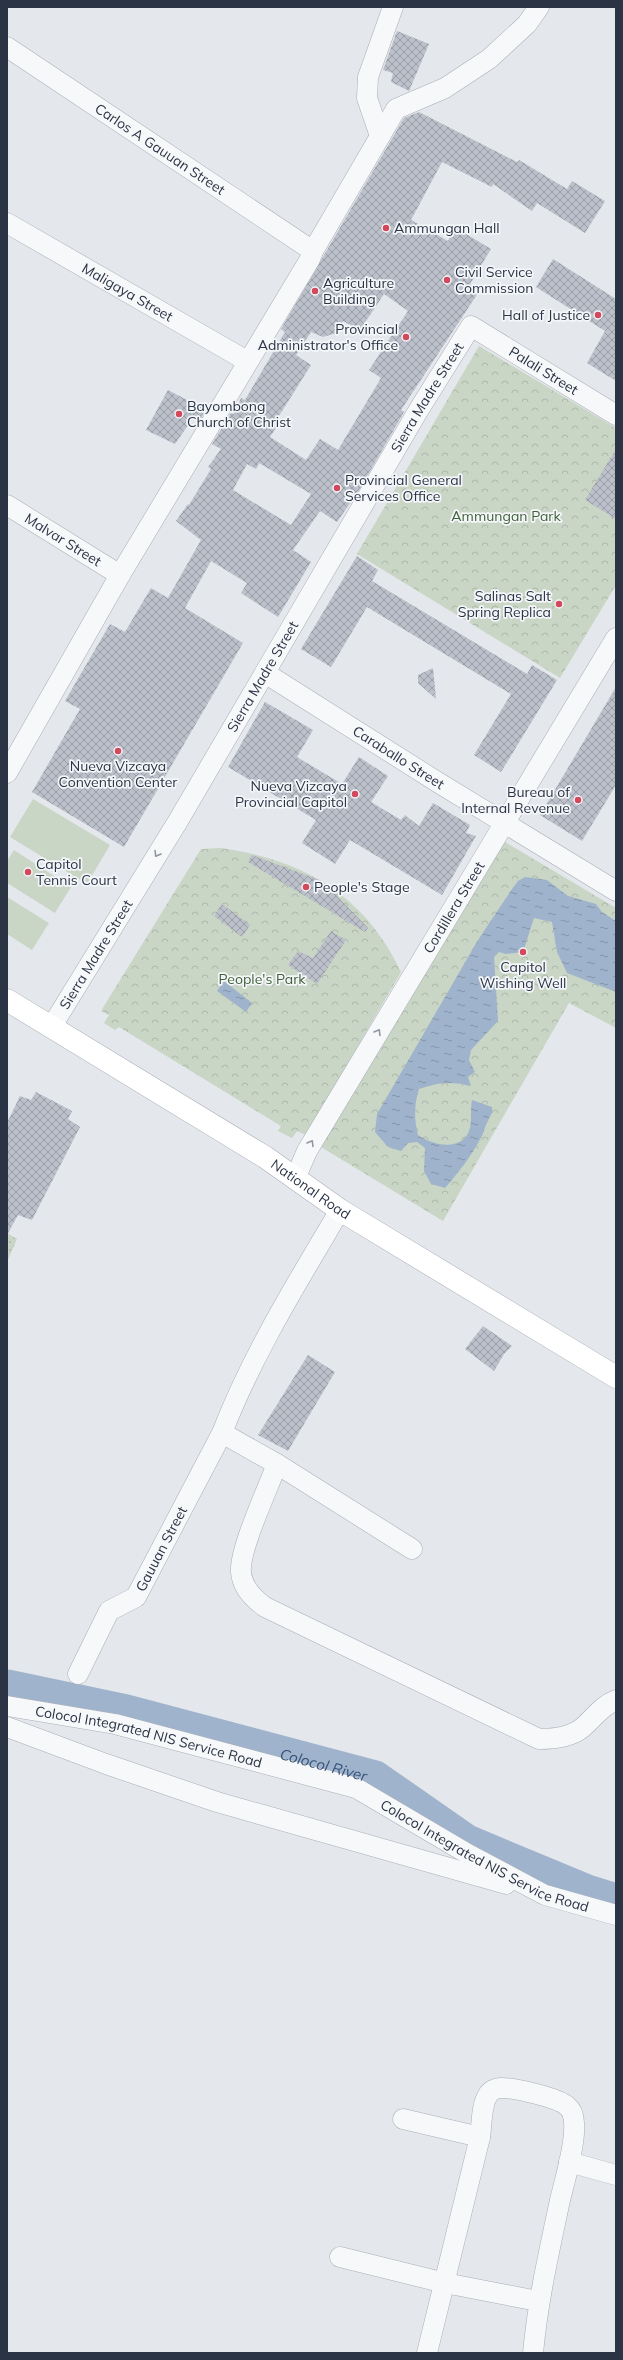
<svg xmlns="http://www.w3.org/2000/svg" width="623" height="2360" viewBox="0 0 623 2360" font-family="Mulish,sans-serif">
  <defs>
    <pattern id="grass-dots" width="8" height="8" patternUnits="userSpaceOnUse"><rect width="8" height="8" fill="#c9d6c5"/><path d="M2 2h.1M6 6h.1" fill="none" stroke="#adb8ab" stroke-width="1.8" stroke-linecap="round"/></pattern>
    <pattern id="park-crowns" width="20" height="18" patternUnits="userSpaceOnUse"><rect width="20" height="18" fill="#c9d6c5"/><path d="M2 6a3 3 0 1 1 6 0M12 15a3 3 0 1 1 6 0" fill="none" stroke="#adb8ab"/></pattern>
    <pattern id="water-ripples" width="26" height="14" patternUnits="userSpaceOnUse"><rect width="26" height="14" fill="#9fb4cc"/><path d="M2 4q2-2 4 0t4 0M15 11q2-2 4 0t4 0" fill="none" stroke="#8293a7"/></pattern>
    <pattern id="building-cross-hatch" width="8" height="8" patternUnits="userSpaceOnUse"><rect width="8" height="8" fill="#bbc0ca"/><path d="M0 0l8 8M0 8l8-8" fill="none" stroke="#989da6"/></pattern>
  </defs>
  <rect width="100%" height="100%" fill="#e4e7ec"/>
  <!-- grass -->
  <path fill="url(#grass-dots)" d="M 7,1233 L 17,1239 L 7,1262 Z"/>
  <!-- park -->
  <path fill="url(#park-crowns)" d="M 479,346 L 616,428 L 616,585 L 560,678 L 357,554 Z
    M 500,839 L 616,908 L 616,1028 L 569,1003 L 443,1221 L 316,1144 Z
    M 220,848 C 302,859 365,895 401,972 L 306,1135 L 297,1131 L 292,1138 L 278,1131 L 281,1126 L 119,1027 L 115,1030 L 104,1023 L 109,1015 L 101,1011 L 104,1006 L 201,849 Z"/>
  <!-- garden -->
  <path fill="#c9d6c5" d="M 33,799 L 110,845 L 87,884 L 10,837 Z
    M 14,850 L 71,887 L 55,913 L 7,883 L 7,861 Z
    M 7,897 L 49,923 L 32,950 L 7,934 Z"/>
  <!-- water -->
  <path fill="url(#water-ripples)" d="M 525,877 L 547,880 L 568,896 L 596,904 L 602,912 L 616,921 L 616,992 L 567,973 L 557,952 L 552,922 L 534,918 L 523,952 L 506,954 L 499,952 L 494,957 L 498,1021 L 471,1050 L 469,1060 L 475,1072 L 468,1077 L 471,1086 C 451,1081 439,1082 419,1089 C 414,1105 414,1119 418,1135 C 433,1146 464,1152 470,1128 C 472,1118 470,1110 472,1100 L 492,1107 L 492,1113 C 487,1121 485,1128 482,1136 C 472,1155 459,1172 445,1188 L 431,1184 L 424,1171 L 425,1148 L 417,1142 L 408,1143 L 401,1151 L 388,1147 L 375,1132 L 377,1114 L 478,940 L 512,889 L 518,881 Z
    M 224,981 L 252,1003 L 246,1012 L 217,991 Z"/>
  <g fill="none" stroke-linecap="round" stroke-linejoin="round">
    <!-- river -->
    <path stroke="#9fb4cc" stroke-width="35" id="s1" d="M 7,1687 L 126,1712 L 375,1778 L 467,1842 L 587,1892 L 616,1901"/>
  </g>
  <!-- building -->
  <path fill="url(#building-cross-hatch)" fill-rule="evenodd" d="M 397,31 L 429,44 L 409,91 L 391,82 L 393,73 L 383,70 Z
    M 419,112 L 517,162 L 519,160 L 567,189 L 572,181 L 605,201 L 585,233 L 537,203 L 532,211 L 493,184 L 492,187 L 442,162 L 411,220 L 448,241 L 456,228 L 491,249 L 470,284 L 480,290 L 401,410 L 404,412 L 359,490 L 337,522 L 320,511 L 293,550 L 311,562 L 278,617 L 241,593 L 247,583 L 211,561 L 185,608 L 243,643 L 124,847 L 32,792 L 80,709 L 65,701 L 110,624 L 125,632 L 151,588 L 168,598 L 201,540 L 176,521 L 188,504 L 189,505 L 211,469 L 208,467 L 221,449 L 212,444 L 231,413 L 234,414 L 241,398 L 245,400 L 285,332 L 281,329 L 404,118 ZM 384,294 L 408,311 L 369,370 L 381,378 L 338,450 L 320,439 L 306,460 L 270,437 L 280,421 L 277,419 L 311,365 L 296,355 L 311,332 L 323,337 L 336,333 L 343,321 L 360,330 ZM 259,463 L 311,494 L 291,525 L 233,490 L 247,464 L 256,469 Z
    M 553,259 L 616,299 L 616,381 L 587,363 L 605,331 L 536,287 Z
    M 168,390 L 206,410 L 200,420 L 193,418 L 175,444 L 146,430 Z
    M 616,449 L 616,519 L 585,500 Z
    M 357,556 L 378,570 L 372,581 L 527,674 L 532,665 L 557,680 L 501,772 L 474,755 L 511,694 L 367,607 L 331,667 L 301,649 Z
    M 433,668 L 436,699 L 418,683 L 418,675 Z
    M 616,687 L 616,785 L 582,841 L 540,815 Z
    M 265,702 L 313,730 L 297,757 L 342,784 L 359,757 L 388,776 L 371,802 L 401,820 L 405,815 L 419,826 L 433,803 L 470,825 L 466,833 L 476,836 L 442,895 L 350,840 L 335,864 L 302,843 L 316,820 L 228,767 Z
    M 252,855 L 322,881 L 368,928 L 365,932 L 248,862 Z
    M 222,904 L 250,925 L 242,937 L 214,916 Z
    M 331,931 L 346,940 L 317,984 L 288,965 L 298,951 L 313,958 Z
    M 36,1092 L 72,1111 L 68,1119 L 80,1127 L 32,1220 L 18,1215 L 7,1235 L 7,1123 L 20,1096 L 31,1100 Z
    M 483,1326 L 512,1346 L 504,1354 L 494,1371 L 465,1349 Z
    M 308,1355 L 335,1372 L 288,1451 L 258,1435 Z"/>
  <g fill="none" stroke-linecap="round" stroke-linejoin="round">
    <defs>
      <g id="street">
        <path id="s2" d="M 7,47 L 313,251"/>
        <path d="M 380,136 L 367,98 L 368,77 L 393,7"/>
        <path id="s3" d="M 7,223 L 247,361"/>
        <path id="s4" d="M 7,505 L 120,575"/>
        <path id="s5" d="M 265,673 L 439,783 L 616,891"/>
        <path d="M 7,773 L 120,575 L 310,259 L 313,251 L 396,109 L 445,88 L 489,59 L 527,24 L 539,7"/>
        <path id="s6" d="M 52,1026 L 178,821 L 418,411 L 471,326 L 616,415"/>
        <path id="s7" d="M 295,1179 L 307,1151 L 616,638"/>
        <path d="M 340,1210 C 298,1281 252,1355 222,1433 L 277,1464 C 268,1488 239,1550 241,1572 C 242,1587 254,1599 265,1607 L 539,1739 C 553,1739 571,1737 582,1728 C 594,1718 601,1706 616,1700"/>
        <path d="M 277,1464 L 412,1549"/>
        <path id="s8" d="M 78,1674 L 109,1611 L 136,1597 L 222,1433"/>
        <path id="s9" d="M 7,1706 L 115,1724 L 356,1788 L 468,1854 L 545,1895 L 616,1915"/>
        <path d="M 7,1727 L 106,1764 L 217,1802 L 506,1884"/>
        <path d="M 403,2119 L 480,2137"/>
        <path d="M 569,2162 L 616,2175"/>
        <path d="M 340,2257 L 445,2283 L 538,2301"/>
        <path d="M 427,2353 L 480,2137 C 482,2125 481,2105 488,2095 C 490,2091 496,2088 500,2088 C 512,2087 559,2098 567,2106 C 572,2110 574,2117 574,2123 C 576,2142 565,2180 560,2200 C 549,2252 538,2300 533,2353"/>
      </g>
      <g id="secondary">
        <path id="s10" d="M 7,1000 L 265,1157 L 340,1210 L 616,1377"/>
      </g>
    </defs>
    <!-- street casing -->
    <use href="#street" stroke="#a9aeb7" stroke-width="21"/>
    <!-- secondary casing -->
    <use href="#secondary" stroke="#a9aeb7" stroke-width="23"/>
    <!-- street -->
    <use href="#street" stroke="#f7f8fa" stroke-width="20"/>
    <!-- secondary -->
    <use href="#secondary" stroke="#fff" stroke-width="22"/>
  </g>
  <!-- one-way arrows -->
  <defs><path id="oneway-chevron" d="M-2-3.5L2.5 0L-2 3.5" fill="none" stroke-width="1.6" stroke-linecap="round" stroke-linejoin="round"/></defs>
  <g stroke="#9196a0">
    <use href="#oneway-chevron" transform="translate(157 854) rotate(121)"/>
    <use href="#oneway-chevron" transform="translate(378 1032) rotate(-59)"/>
    <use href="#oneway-chevron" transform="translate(311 1143) rotate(-59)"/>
  </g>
  <!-- markers -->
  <g fill="#d1495b" stroke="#f4f6f9" stroke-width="1.5">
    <circle cx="386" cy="228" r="4"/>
    <circle cx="447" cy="280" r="4"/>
    <circle cx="315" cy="291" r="4"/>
    <circle cx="598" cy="315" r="4"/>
    <circle cx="406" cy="337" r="4"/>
    <circle cx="179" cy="414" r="4"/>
    <circle cx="337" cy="488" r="4"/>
    <circle cx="559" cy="604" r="4"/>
    <circle cx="118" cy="751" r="4"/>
    <circle cx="355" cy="794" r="4"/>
    <circle cx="578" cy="800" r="4"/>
    <circle cx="28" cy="872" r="4"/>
    <circle cx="306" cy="887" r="4"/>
    <circle cx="523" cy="952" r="4"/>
  </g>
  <g text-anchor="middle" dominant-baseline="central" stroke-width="3.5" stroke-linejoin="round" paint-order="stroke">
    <!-- street labels -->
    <g font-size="14" fill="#2b3445" stroke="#f4f6f9">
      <text stroke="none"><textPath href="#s2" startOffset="184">Carlos A Gauuan Street</textPath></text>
      <text stroke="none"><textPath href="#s3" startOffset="139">Maligaya Street</textPath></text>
      <text stroke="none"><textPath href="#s6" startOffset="901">Palali Street</textPath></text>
      <text stroke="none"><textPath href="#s6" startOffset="732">Sierra Madre Street</textPath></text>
      <text stroke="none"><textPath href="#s4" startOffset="66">Malvar Street</textPath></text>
      <text stroke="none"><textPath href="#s6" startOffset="408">Sierra Madre Street</textPath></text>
      <text stroke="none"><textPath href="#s5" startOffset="158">Caraballo Street</textPath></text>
      <text stroke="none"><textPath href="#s7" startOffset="315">Cordillera Street</textPath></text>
      <text stroke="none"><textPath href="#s6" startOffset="84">Sierra Madre Street</textPath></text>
      <text stroke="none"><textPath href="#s10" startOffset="358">National Road</textPath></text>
      <text stroke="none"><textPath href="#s8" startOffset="155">Gauuan Street</textPath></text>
      <text stroke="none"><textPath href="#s9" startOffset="145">Colocol Integrated NIS Service Road</textPath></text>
      <text stroke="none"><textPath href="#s9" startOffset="505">Colocol Integrated NIS Service Road</textPath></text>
    </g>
    <!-- poi labels -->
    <g font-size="14" fill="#2b3445" stroke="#f4f6f9" text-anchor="start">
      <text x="394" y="228">Ammungan Hall</text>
      <text x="455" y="272">Civil Service<tspan x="455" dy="16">Commission</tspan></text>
      <text x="323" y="283">Agriculture<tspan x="323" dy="16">Building</tspan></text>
      <text x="590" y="315" text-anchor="end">Hall of Justice</text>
      <text x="398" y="329" text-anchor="end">Provincial<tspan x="398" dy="16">Administrator's Office</tspan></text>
      <text x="187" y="406">Bayombong<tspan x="187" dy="16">Church of Christ</tspan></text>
      <text x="345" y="480">Provincial General<tspan x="345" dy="16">Services Office</tspan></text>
      <text x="551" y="596" text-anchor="end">Salinas Salt<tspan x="551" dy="16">Spring Replica</tspan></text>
      <text x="118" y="766" text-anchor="middle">Nueva Vizcaya<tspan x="118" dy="16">Convention Center</tspan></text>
      <text x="347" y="786" text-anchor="end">Nueva Vizcaya<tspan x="347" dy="16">Provincial Capitol</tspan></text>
      <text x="570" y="792" text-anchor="end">Bureau of<tspan x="570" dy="16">Internal Revenue</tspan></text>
      <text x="36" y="864">Capitol<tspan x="36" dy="16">Tennis Court</tspan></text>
      <text x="314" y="887">People's Stage</text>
      <text x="523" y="967" text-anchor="middle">Capitol<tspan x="523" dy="16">Wishing Well</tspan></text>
    </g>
    <!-- park labels -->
    <g font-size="14" fill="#3f6138" stroke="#f4f6f9">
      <text x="506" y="516">Ammungan Park</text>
      <text x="262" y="979">People's Park</text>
    </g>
    <!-- water labels -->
    <g font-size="15" font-style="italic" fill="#34527a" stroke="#f4f6f9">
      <text stroke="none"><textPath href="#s1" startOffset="326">Colocol River</textPath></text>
    </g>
  </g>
  <!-- border -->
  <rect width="623" height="2360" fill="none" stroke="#2b3445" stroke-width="16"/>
</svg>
